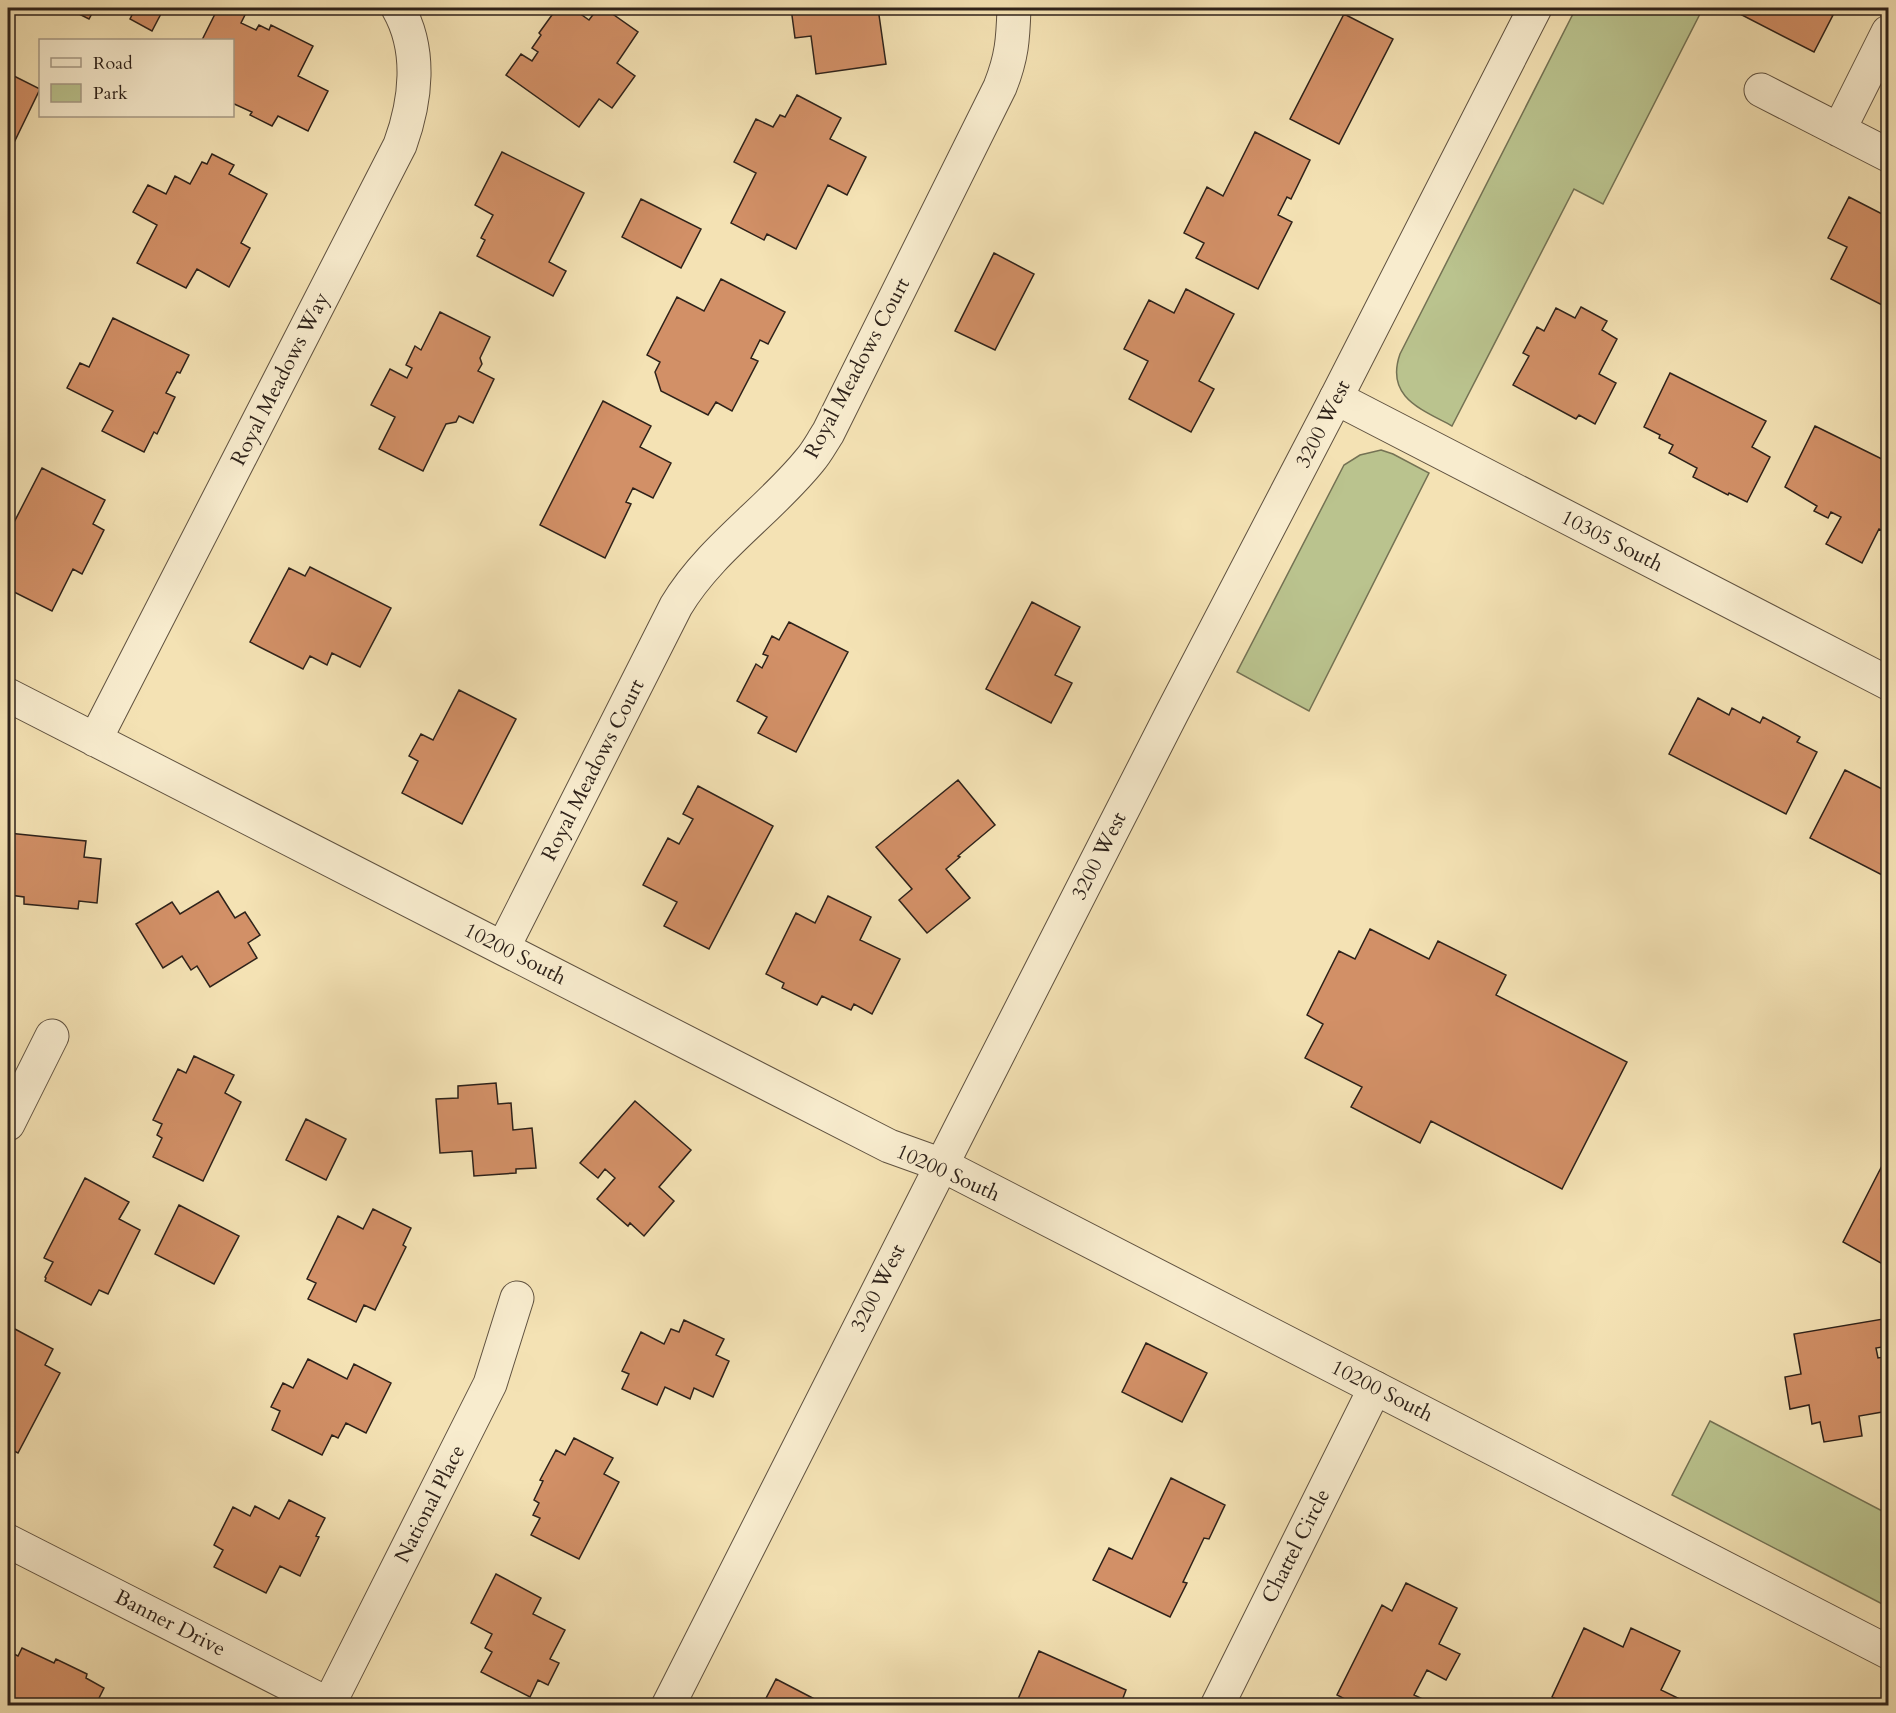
<svg xmlns="http://www.w3.org/2000/svg" width="1896" height="1713" viewBox="0 0 1896 1713" font-family="Cardo,serif">
  <rect width="100%" height="100%" fill="#f4e2b4"/>
  <filter id="stains"><feTurbulence type="fractalNoise" baseFrequency=".00333" numOctaves="4"/><feColorMatrix values="0 0 0 0 .2 0 0 0 0 .09 0 0 0 0 .02 0 0 0 .5 -.17"/></filter>
  <radialGradient id="worn" r=".72"><stop offset=".6" stop-color="#630" stop-opacity="0"/><stop offset="1" stop-color="#630" stop-opacity=".3"/></radialGradient>
  <!-- green -->
  <path fill="#bac38e" stroke="#747254" stroke-width="1.5" d="M 1576,8 L 1703,8 L 1603,204 L 1574,189 L 1452,426 C 1421,409 1385,397 1400,354 Z
    M 1381,450 L 1393,454 L 1429,473 L 1309,711 L 1237,672 L 1344,465 L 1360,455 Z
    M 1710,1421 L 1888,1514 L 1888,1607 L 1672,1495 Z"/>
  <!-- building -->
  <path fill="#d29067" stroke="#2e221a" stroke-width="1.5" d="M 67,8 L 95,8 L 89,19 Z
    M 122,8 L 164,8 L 152,31 L 130,19 L 133,13 Z
    M 218,8 L 245,8 L 248,9 L 241,23 L 256,30 L 259,25 L 269,30 L 271,25 L 313,46 L 298,76 L 328,91 L 308,131 L 278,116 L 272,126 L 250,115 L 252,112 L 232,103 L 232,40 L 202,40 Z
    M 557,8 L 572,8 L 589,20 L 598,8 L 604,8 L 638,32 L 617,63 L 635,76 L 612,108 L 599,99 L 579,127 L 506,75 L 521,54 L 532,61 L 538,52 L 532,48 L 541,35 L 539,33 Z
    M 791,8 L 878,8 L 886,64 L 816,74 L 811,36 L 795,38 Z
    M 1739,8 L 1817,8 L 1833,15 L 1814,52 L 1736,12 Z
    M 1344,14 L 1393,39 L 1339,144 L 1290,119 Z
    M 8,73 L 40,89 L 8,155 Z
    M 797,95 L 841,118 L 830,139 L 866,157 L 847,195 L 828,185 L 796,249 L 767,234 L 764,240 L 731,223 L 756,173 L 734,162 L 756,119 L 773,127 L 780,115 L 785,117 Z
    M 1255,132 L 1310,160 L 1291,199 L 1287,197 L 1278,215 L 1292,222 L 1258,289 L 1196,258 L 1204,243 L 1184,233 L 1207,187 L 1223,196 Z
    M 502,152 L 584,193 L 549,262 L 566,271 L 553,296 L 477,256 L 485,240 L 481,238 L 493,215 L 475,205 Z
    M 212,154 L 234,165 L 229,174 L 267,194 L 241,243 L 250,248 L 229,287 L 197,269 L 186,288 L 137,263 L 157,225 L 133,212 L 148,185 L 166,194 L 175,176 L 190,184 L 202,162 L 207,164 Z
    M 1849,197 L 1888,217 L 1888,308 L 1831,279 L 1847,247 L 1828,238 Z
    M 641,199 L 701,229 L 681,268 L 622,237 Z
    M 994,253 L 1034,274 L 995,350 L 955,331 Z
    M 721,279 L 785,312 L 768,344 L 760,340 L 751,358 L 758,361 L 732,411 L 716,402 L 708,415 L 661,391 L 655,372 L 660,362 L 647,355 L 677,297 L 704,311 Z
    M 1186,289 L 1234,314 L 1199,381 L 1214,389 L 1191,432 L 1129,399 L 1148,361 L 1124,349 L 1149,300 L 1174,313 Z
    M 1581,307 L 1607,321 L 1602,330 L 1617,339 L 1599,374 L 1616,383 L 1595,424 L 1579,415 L 1576,419 L 1513,385 L 1529,356 L 1523,353 L 1537,327 L 1544,331 L 1556,308 L 1575,318 Z
    M 440,312 L 490,337 L 480,358 L 482,364 L 478,371 L 494,379 L 473,423 L 459,416 L 456,422 L 446,424 L 423,471 L 379,449 L 395,417 L 371,405 L 390,369 L 407,378 L 412,368 L 406,365 L 415,346 L 421,350 Z
    M 113,318 L 189,355 L 180,373 L 177,372 L 166,393 L 175,397 L 157,434 L 154,432 L 144,452 L 102,431 L 113,411 L 67,388 L 80,363 L 89,367 Z
    M 1670,373 L 1766,421 L 1752,447 L 1770,457 L 1747,502 L 1729,493 L 1728,495 L 1693,477 L 1697,468 L 1669,453 L 1673,445 L 1659,438 L 1660,435 L 1644,427 Z
    M 603,401 L 651,426 L 640,447 L 671,463 L 653,498 L 633,488 L 626,502 L 631,504 L 605,558 L 540,525 Z
    M 1815,426 L 1888,462 L 1888,533 L 1879,529 L 1862,563 L 1826,544 L 1841,517 L 1831,512 L 1828,518 L 1814,511 L 1817,506 L 1785,487 Z
    M 42,468 L 105,500 L 93,524 L 104,530 L 82,574 L 73,569 L 52,611 L 8,589 L 8,534 Z
    M 310,567 L 391,608 L 360,667 L 332,653 L 327,665 L 310,656 L 303,669 L 250,642 L 289,568 L 305,576 Z
    M 1032,602 L 1080,627 L 1055,675 L 1072,683 L 1051,723 L 986,689 Z
    M 789,622 L 848,652 L 796,752 L 758,733 L 767,717 L 737,701 L 756,664 L 762,668 L 768,656 L 763,654 L 772,636 L 779,640 Z
    M 459,690 L 516,719 L 462,824 L 402,793 L 418,761 L 409,756 L 421,734 L 433,740 Z
    M 1698,698 L 1729,715 L 1732,708 L 1760,723 L 1763,717 L 1800,737 L 1797,742 L 1817,752 L 1786,814 L 1669,754 Z
    M 1845,770 L 1888,792 L 1888,878 L 1810,838 Z
    M 958,780 L 995,825 L 958,856 L 960,857 L 946,869 L 970,898 L 927,933 L 899,900 L 912,889 L 876,847 Z
    M 698,786 L 773,826 L 709,949 L 664,926 L 677,902 L 643,885 L 668,838 L 679,844 L 693,819 L 683,814 Z
    M 8,833 L 86,841 L 84,857 L 101,859 L 97,903 L 79,901 L 78,909 L 24,904 L 24,897 L 10,895 L 11,889 L 8,889 Z
    M 218,891 L 235,918 L 245,912 L 260,935 L 248,943 L 257,958 L 210,987 L 197,966 L 191,970 L 182,956 L 163,968 L 136,924 L 172,902 L 180,914 Z
    M 828,896 L 871,917 L 860,940 L 900,959 L 872,1014 L 854,1004 L 851,1010 L 822,996 L 817,1005 L 782,988 L 784,983 L 766,974 L 796,913 L 815,923 Z
    M 1370,929 L 1429,959 L 1438,941 L 1506,975 L 1496,995 L 1627,1062 L 1562,1189 L 1431,1121 L 1420,1143 L 1351,1107 L 1362,1087 L 1305,1058 L 1323,1024 L 1307,1015 L 1339,951 L 1355,959 Z
    M 194,1056 L 234,1075 L 225,1093 L 241,1102 L 203,1181 L 153,1157 L 162,1138 L 157,1135 L 162,1124 L 153,1120 L 178,1069 L 186,1073 Z
    M 496,1083 L 498,1104 L 511,1103 L 513,1130 L 532,1128 L 536,1168 L 516,1169 L 516,1173 L 474,1176 L 472,1151 L 440,1153 L 436,1099 L 458,1098 L 458,1086 Z
    M 635,1101 L 691,1150 L 659,1187 L 674,1201 L 644,1236 L 630,1223 L 628,1226 L 597,1199 L 615,1178 L 605,1169 L 598,1178 L 580,1163 Z
    M 306,1119 L 346,1139 L 326,1180 L 286,1160 Z
    M 1888,1154 L 1888,1267 L 1843,1242 Z
    M 85,1178 L 129,1202 L 119,1219 L 140,1230 L 108,1294 L 99,1290 L 91,1305 L 45,1281 L 46,1278 L 45,1277 L 53,1262 L 44,1258 Z
    M 179,1205 L 239,1236 L 214,1284 L 155,1254 Z
    M 373,1209 L 411,1228 L 403,1245 L 406,1247 L 375,1310 L 364,1305 L 356,1322 L 308,1299 L 316,1283 L 307,1279 L 338,1216 L 363,1229 Z
    M 1883,1319 L 1888,1346 L 1876,1348 L 1878,1358 L 1884,1357 L 1887,1373 L 1888,1371 L 1888,1411 L 1859,1416 L 1862,1436 L 1824,1442 L 1820,1422 L 1812,1424 L 1809,1405 L 1790,1409 L 1785,1377 L 1801,1374 L 1794,1334 Z
    M 684,1320 L 724,1339 L 716,1355 L 729,1361 L 713,1397 L 694,1388 L 690,1399 L 665,1387 L 657,1405 L 622,1389 L 629,1374 L 622,1371 L 641,1332 L 664,1344 L 671,1329 L 679,1332 Z
    M 13,1328 L 53,1349 L 45,1365 L 60,1373 L 18,1453 L 8,1448 L 8,1339 Z
    M 1146,1343 L 1207,1373 L 1182,1422 L 1122,1392 Z
    M 308,1359 L 347,1379 L 354,1364 L 391,1383 L 366,1433 L 346,1423 L 338,1438 L 332,1435 L 322,1455 L 272,1430 L 280,1411 L 271,1407 L 283,1383 L 293,1388 Z
    M 574,1438 L 613,1458 L 604,1474 L 619,1482 L 579,1559 L 531,1535 L 540,1518 L 533,1515 L 539,1503 L 534,1500 L 543,1481 L 540,1480 L 556,1450 L 565,1455 Z
    M 1171,1478 L 1225,1505 L 1209,1539 L 1204,1538 L 1183,1582 L 1187,1583 L 1170,1617 L 1093,1580 L 1109,1548 L 1132,1559 Z
    M 289,1500 L 325,1518 L 316,1536 L 319,1537 L 300,1576 L 280,1566 L 266,1593 L 214,1567 L 223,1550 L 214,1545 L 233,1507 L 250,1516 L 255,1506 L 279,1519 Z
    M 496,1574 L 541,1598 L 533,1614 L 565,1630 L 550,1659 L 559,1663 L 548,1685 L 538,1680 L 530,1697 L 481,1672 L 492,1652 L 485,1648 L 492,1634 L 471,1623 Z
    M 1406,1583 L 1457,1608 L 1439,1644 L 1460,1654 L 1446,1680 L 1427,1670 L 1414,1695 L 1429,1702 L 1427,1706 L 1358,1706 L 1337,1695 L 1382,1605 L 1392,1611 Z
    M 1584,1628 L 1623,1647 L 1631,1628 L 1680,1651 L 1661,1690 L 1680,1699 L 1677,1706 L 1571,1706 L 1552,1697 Z
    M 22,1648 L 54,1663 L 56,1659 L 87,1674 L 86,1678 L 104,1688 L 95,1706 L 8,1706 L 8,1651 L 18,1656 Z
    M 1039,1651 L 1126,1690 L 1120,1706 L 1015,1706 Z
    M 776,1679 L 828,1706 L 762,1706 Z"/>
  <g fill="none" stroke-linecap="round" stroke-linejoin="round">
    <defs>
      <path id="minor" d="M 1761,90 L 1888,155
        M 1839,130 L 1888,32
        M 1336,398 L 1888,683
        M 8,695 L 889,1146 L 942,1165
        M 95,740 L 400,145 C 416,101 422,50 398,8
        M 503,948 L 676,606 C 710,549 769,511 810,460 C 817,452 822,442 828,433 L 1000,87 C 1012,57 1013,39 1014,8
        M 8,1124 L 52,1036
        M 8,1541 L 332,1706
        M 329,1704 L 490,1384 L 517,1298
        M 1217,1706 L 1375,1388"/>
      <path id="tertiary" d="M 942,1165 L 1888,1652
        M 668,1706 L 962,1125 L 1172,713 L 1336,398 L 1535,8"/>
    </defs>
    <!-- minor casing -->
    <use href="#minor" stroke="#605240" stroke-width="35"/>
    <!-- tertiary casing -->
    <use href="#tertiary" stroke="#605240" stroke-width="35"/>
    <!-- minor -->
    <use href="#minor" stroke="#f8ecce" stroke-width="33"/>
    <!-- tertiary -->
    <use href="#tertiary" stroke="#f8ecce" stroke-width="33"/>
  </g>
  <g text-anchor="middle" dominant-baseline="central" stroke-width="4.5" stroke-linejoin="round" paint-order="stroke">
    <!-- street labels -->
    <g font-size="21" fill="#2e221a" stroke="#f8ecce">
      <text transform="translate(857 368) rotate(-62)">Royal Meadows Court</text>
      <text transform="translate(280 379) rotate(-63)">Royal Meadows Way</text>
      <text transform="translate(1323 424) rotate(-63)">3200 West</text>
      <text transform="translate(1612 541) rotate(27)">10305 South</text>
      <text transform="translate(593 770) rotate(-63)">Royal Meadows Court</text>
      <text transform="translate(1099 856) rotate(-63)">3200 West</text>
      <text transform="translate(515 954) rotate(27)">10200 South</text>
      <text transform="translate(948 1173) rotate(24)">10200 South</text>
      <text transform="translate(878 1288) rotate(-63)">3200 West</text>
      <text transform="translate(1382 1391) rotate(27)">10200 South</text>
      <text transform="translate(430 1504) rotate(-63)">National Place</text>
      <text transform="translate(1296 1546) rotate(-63)">Chattel Circle</text>
      <text transform="translate(170 1623) rotate(27)">Banner Drive</text>
    </g>
  </g>
  <!-- margin -->
  <rect width="1896" height="1713" fill="none" stroke="#f4e2b4" stroke-width="30"/>
  <rect x="9" y="9" width="1878" height="1695" fill="none" stroke="#2e221a" stroke-width="3"/>
  <rect x="15" y="15" width="1866" height="1683" fill="none" stroke="#2e221a" stroke-width="1.5"/>
  <!-- legend -->
  <rect x="39" y="39" width="195" height="78" fill="#f8ecce" stroke="#a79b86" stroke-width="1.5"/>
  <rect x="51" y="58" width="30" height="9" fill="#f8ecce" stroke="#a79b86" stroke-width="1.5"/>
  <text x="93" y="69" font-size="18" fill="#2e221a">Road</text>
  <rect x="51" y="84" width="30" height="18" fill="#bac38e" stroke="#a79b86" stroke-width="1.5"/>
  <text x="93" y="99" font-size="18" fill="#2e221a">Park</text>
  <rect width="100%" height="100%" filter="url(#stains)"/>
  <rect width="100%" height="100%" fill="url(#worn)"/>
</svg>
